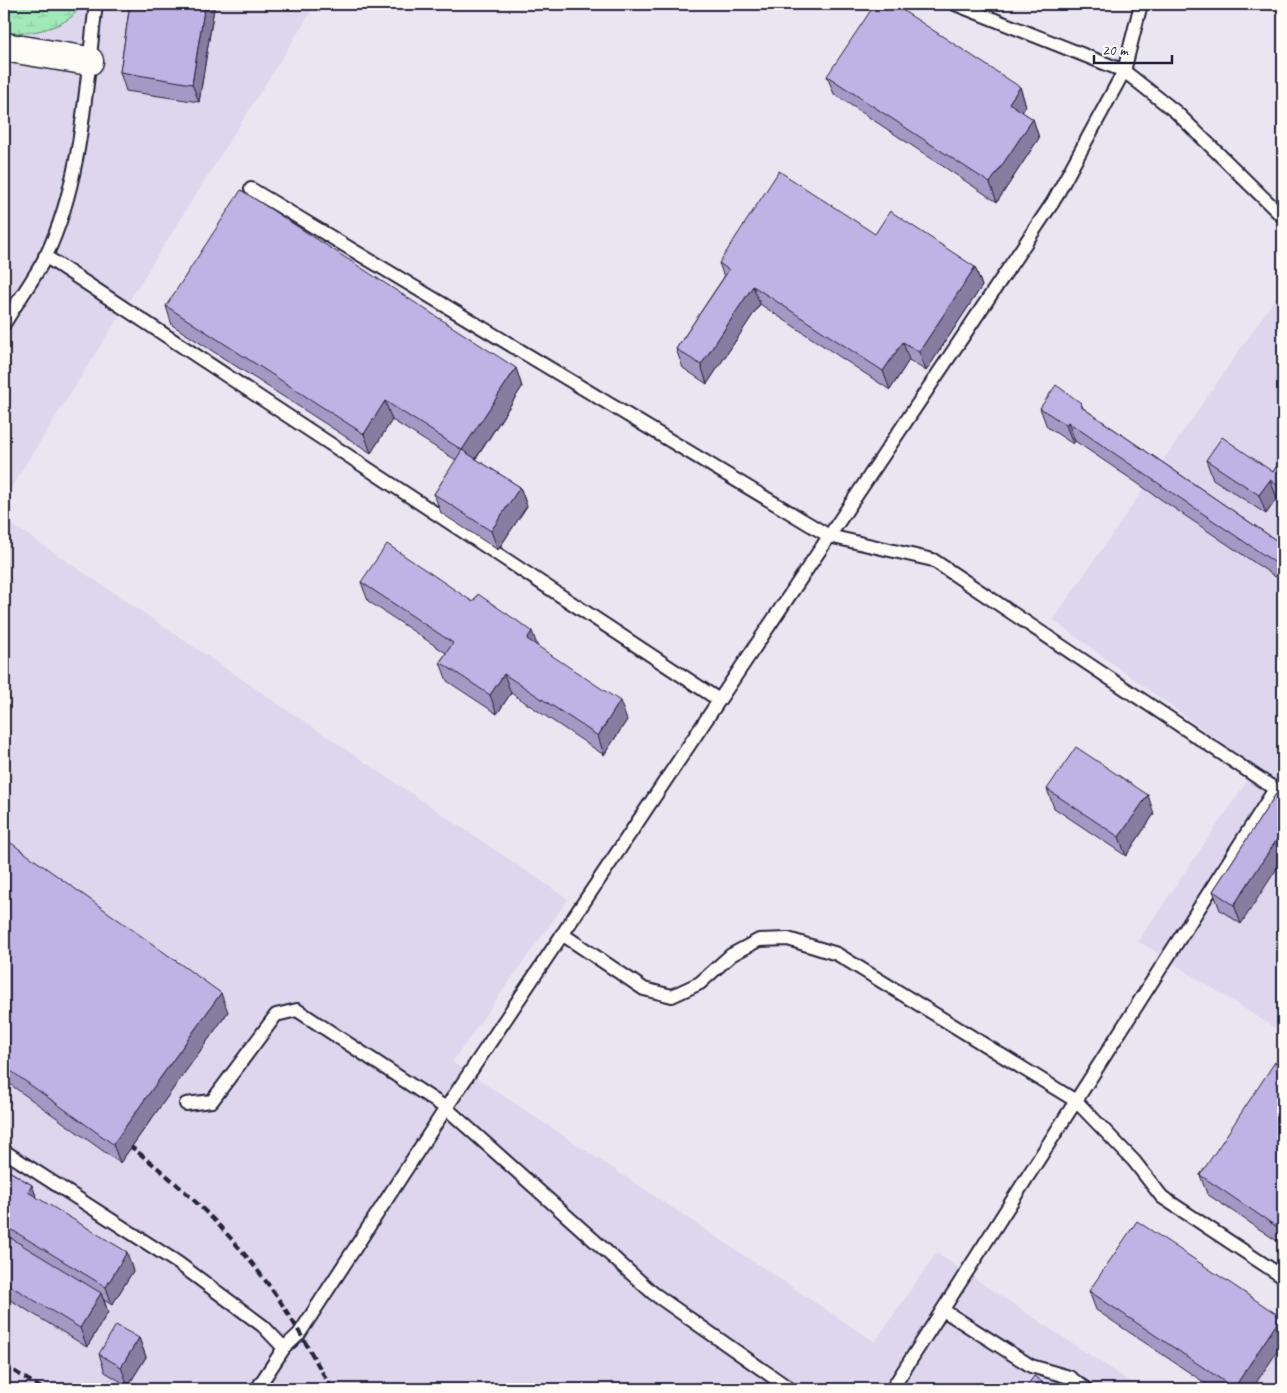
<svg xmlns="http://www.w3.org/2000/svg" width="1287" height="1393" viewBox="0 0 1287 1393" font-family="Caveat,sans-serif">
  <defs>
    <pattern id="wetland-marsh" width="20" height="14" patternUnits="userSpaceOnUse" patternTransform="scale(1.25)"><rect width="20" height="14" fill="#a1e9b8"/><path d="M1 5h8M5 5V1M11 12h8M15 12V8" fill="none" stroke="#8ac89f"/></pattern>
  </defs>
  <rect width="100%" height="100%" fill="#eae6f1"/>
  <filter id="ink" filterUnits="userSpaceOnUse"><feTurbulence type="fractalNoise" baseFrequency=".02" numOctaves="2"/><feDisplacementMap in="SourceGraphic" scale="10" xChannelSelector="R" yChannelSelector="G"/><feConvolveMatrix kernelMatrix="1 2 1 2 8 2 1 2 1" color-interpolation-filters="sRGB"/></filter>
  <g filter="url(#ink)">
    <!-- built -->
    <path fill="#ddd6ed" d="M 4,4 L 316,4 L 4,499 Z
      M 1283,287 L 1283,1033 L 1138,941 L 1256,768 L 1053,620 Z
      M 4,519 L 568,899 L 452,1062 L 875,1342 L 936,1253 L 1141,1389 L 4,1389 Z
      M 1283,1336 L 1283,1389 L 1248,1389 Z"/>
    <!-- wetland -->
    <path fill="url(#wetland-marsh)" stroke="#62867a" d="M 4,4 L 80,4 C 75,27 24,37 4,32 Z"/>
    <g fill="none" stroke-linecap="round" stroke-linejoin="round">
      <defs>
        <path id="service" d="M 955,4 L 1124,71 L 1176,112 L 1283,217
          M 251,189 L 829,536 L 933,560 L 1275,789 L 892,1389
          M 45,256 L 719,700
          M 4,324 C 17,302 34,279 46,256 C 83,178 85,88 96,4
          M 562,934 L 644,989 L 672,996 L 700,983 L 731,955 L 759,940 L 788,939 L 837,954 L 1076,1101 L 1134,1161 L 1162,1197 L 1283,1277
          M 186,1104 L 212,1101 L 276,1015 L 297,1010 L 446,1108 L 653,1293 L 790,1389
          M 4,1151 L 178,1263 L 263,1326 L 284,1348
          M 943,1310 L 1031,1366 L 1069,1377 L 1086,1389
          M 257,1389 L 284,1348 L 299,1334 L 446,1108 L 1053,202 L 1124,71 L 1141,4"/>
        <path id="tertiary" d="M 4,47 L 89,61"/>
      </defs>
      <!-- service casing -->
      <use href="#service" stroke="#22223b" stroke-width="16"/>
      <!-- tertiary casing -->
      <use href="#tertiary" stroke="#22223b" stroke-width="31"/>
      <!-- service -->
      <use href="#service" stroke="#fdfcf7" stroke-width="12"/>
      <!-- tertiary -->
      <use href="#tertiary" stroke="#fdfcf7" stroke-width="28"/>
      <!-- rail -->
      <path stroke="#22223b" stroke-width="4" stroke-dasharray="8 4" stroke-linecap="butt" d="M 119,1138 C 177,1180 231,1232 273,1291 C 295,1322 313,1357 332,1389
        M 4,1365 L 43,1389"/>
    </g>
    <!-- wall -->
    <path fill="#a499c4" stroke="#22223b" d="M 130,4 L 212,4 L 214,8 L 199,102 L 126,91 L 120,72 Z
      M 827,76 L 1020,87 L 1026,106 L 1022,112 L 1033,119 L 1039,138 L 997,202 L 834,94 Z
      M 875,234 L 975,267 L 982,286 L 926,371 L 909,360 L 890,390 L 760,304 L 707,384 L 683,368 L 676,349 L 724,277 L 719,263 Z
      M 166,306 L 516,368 L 522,387 L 476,459 L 520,487 L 527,506 L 498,550 L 441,513 L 434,494 L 456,460 L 392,420 L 371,453 L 172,325 Z
      M 1081,403 L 1083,408 L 1283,545 L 1283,582 L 1075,441 L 1073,444 L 1047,427 L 1040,408 Z
      M 1283,456 L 1283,503 L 1277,498 L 1266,514 L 1213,479 L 1206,460 L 1273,472 Z
      M 361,582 L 538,647 L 627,720 L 604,755 L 511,693 L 497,714 L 447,681 L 440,662 L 446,653 L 368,601 Z
      M 1047,789 L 1154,814 L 1126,856 L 1054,808 Z
      M 1276,794 L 1241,924 L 1220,910 L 1213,891 Z
      M 4,838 L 228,1012 L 120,1163 L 4,1080 Z
      M 1283,1068 L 1283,1245 L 1207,1194 L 1200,1175 Z
      M 4,1168 L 32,1185 L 36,1197 L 133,1271 L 112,1305 L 104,1300 L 108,1312 L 87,1347 L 4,1296 Z
      M 1089,1291 L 1252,1389 L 1214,1389 L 1096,1310 Z
      M 139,1338 L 146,1357 L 128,1386 L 105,1372 L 99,1354 Z"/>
    <!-- shaded-wall -->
    <path fill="#867da0" stroke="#22223b" d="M 205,4 L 212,4 L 214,8 L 199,102 L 192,84 Z
      M 1020,87 L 1026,106 L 1016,122 L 1009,103 Z
      M 1033,119 L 1039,138 L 997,202 L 990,183 Z
      M 975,267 L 982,286 L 926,371 L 919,352 Z
      M 753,286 L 760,304 L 707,384 L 701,365 Z
      M 903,342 L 909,360 L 890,390 L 883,371 Z
      M 516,368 L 522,387 L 469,469 L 462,450 Z
      M 385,401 L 392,420 L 371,453 L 364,434 Z
      M 1068,422 L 1075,441 L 1073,444 L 1066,425 Z
      M 1270,480 L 1277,498 L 1266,514 L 1259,495 Z
      M 520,487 L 527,506 L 498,550 L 491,531 Z
      M 532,631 L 539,650 L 527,639 Z
      M 504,674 L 511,693 L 497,714 L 490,695 Z
      M 620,701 L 627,720 L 604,755 L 598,736 Z
      M 1148,795 L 1154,814 L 1126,856 L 1119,837 Z
      M 1283,830 L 1283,859 L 1241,924 L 1234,905 Z
      M 221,993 L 228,1012 L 120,1163 L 113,1144 Z
      M 32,1185 L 39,1204 L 28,1192 Z
      M 7,1227 L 14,1246 L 4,1237 L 4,1232 Z
      M 127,1252 L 133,1271 L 112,1305 L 106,1287 Z
      M 101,1293 L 108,1312 L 87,1347 L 80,1328 Z
      M 1281,1317 L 1283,1323 L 1283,1343 L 1252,1389 L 1234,1389 L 1234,1388 Z
      M 139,1338 L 146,1357 L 128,1386 L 121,1367 Z"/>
    <!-- building -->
    <path fill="#bfb2e4" stroke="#22223b" d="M 130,4 L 205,4 L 192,84 L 120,72 Z
      M 875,4 L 893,4 L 1020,87 L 1009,103 L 1033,119 L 990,183 L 827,76 Z
      M 779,171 L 875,234 L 890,211 L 975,267 L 919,352 L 903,342 L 883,371 L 753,286 L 701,365 L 676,349 L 729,270 L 719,263 Z
      M 241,190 L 516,368 L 462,450 L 520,487 L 491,531 L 434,494 L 462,450 L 385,401 L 364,434 L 166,306 Z
      M 1056,385 L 1081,403 L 1080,406 L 1283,545 L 1283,568 L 1068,422 L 1066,425 L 1040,408 Z
      M 1222,437 L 1273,472 L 1283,456 L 1283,489 L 1270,480 L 1259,495 L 1206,460 Z
      M 387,544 L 473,602 L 478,594 L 532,631 L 527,639 L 620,701 L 598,736 L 504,674 L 490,695 L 440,662 L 453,643 L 361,582 Z
      M 1076,747 L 1148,795 L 1119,837 L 1047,789 Z
      M 1276,794 L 1283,799 L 1283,830 L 1234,905 L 1213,891 Z
      M 4,838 L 221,993 L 113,1144 L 4,1066 Z
      M 1275,1062 L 1283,1068 L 1283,1231 L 1200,1175 Z
      M 4,1168 L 32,1185 L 28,1192 L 127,1252 L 106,1287 L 7,1227 L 4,1232 Z
      M 1137,1221 L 1281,1317 L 1234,1388 L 1089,1291 Z
      M 4,1234 L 101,1293 L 80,1328 L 4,1282 Z
      M 116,1325 L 139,1338 L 121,1367 L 99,1354 Z
      M 1034,1376 L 1052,1389 L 1025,1389 Z"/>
  </g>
  <!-- margin -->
  <rect width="1287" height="1393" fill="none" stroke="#fdfcf7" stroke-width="20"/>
  <rect x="10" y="10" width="1267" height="1373" fill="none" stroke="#22223b" stroke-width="2" filter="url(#ink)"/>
  <!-- scale -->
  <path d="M1094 55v8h78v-8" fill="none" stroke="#22223b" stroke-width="2.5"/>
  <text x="1102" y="55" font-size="15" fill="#22223b" stroke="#fdfcf7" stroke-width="4" paint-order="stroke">20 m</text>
</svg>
